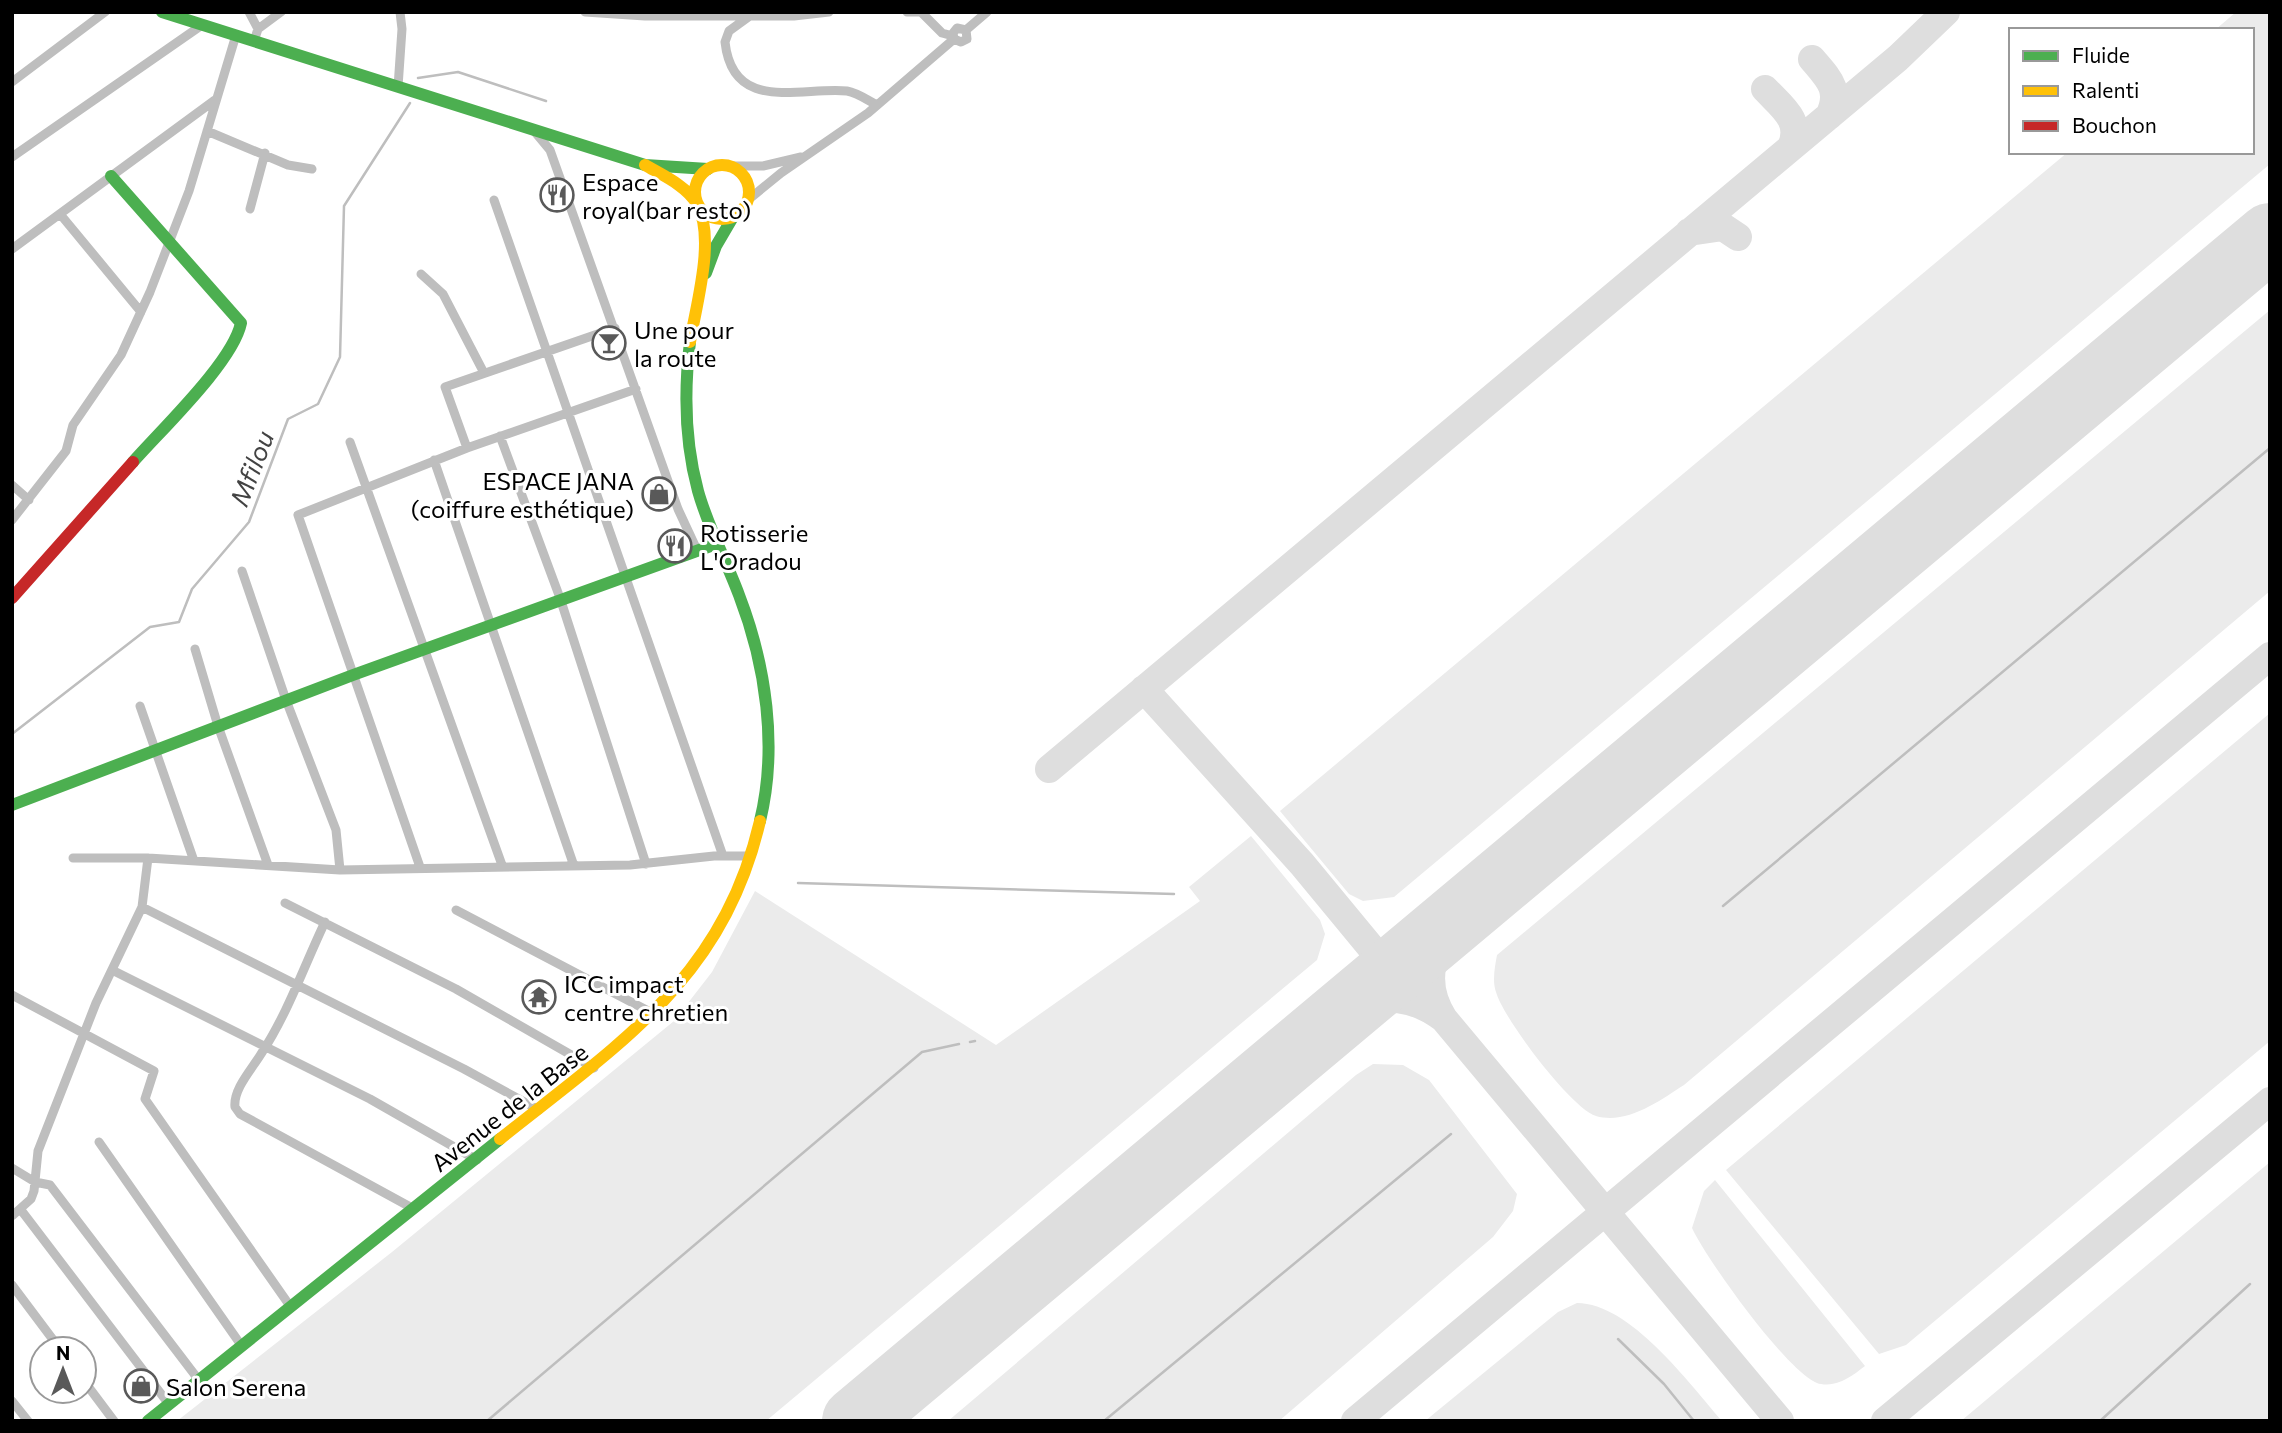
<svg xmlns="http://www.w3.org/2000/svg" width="2282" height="1433" viewBox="0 0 2282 1433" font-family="Commissioner,sans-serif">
  <rect width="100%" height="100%" fill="#fff"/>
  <!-- grass -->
  <path fill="#ebebeb" d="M 2236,12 L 2270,12 L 2270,164 L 1394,897 L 1363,901 L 1349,894 L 1280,811 L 2068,152 L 2252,152 L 2252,30 L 2215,30 Z
    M 2270,310 L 2270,591 L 1684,1085 C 1659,1101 1627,1125 1596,1116 C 1571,1108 1503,1018 1496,992 C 1492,981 1495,966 1497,955 Z
    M 2270,713 L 2270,1041 L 1906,1345 L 1879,1354 L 1726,1170 Z
    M 1251,836 L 1320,920 L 1325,934 L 1317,960 L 766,1421 L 177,1421 L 392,1252 L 674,1021 L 712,972 L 755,891 L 996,1045 L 1200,901 L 1189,887 Z
    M 1373,1064 L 1403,1065 L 1429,1080 L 1517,1194 L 1513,1211 L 1493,1237 L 1279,1421 L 948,1421 L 1356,1075 Z
    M 2270,1162 L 2270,1421 L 1961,1421 Z
    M 1715,1180 L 1865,1366 C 1852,1376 1838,1387 1821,1384 C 1792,1380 1705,1257 1692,1228 L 1704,1191 Z
    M 1577,1303 C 1630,1303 1689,1383 1722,1421 L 1425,1421 L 1558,1312 Z"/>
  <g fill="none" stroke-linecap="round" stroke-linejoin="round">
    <!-- stream -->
    <path stroke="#bebebe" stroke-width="2.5" d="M 418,78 L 458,72 L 546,101
      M 12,734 L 150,627 L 179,622 L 192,589 L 249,522 L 288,419 L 318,404 L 340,357 L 344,206 L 410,103
      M 798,883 L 1174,894
      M 1723,906 L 2270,448
      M 970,1042 L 975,1041
      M 1618,1339 L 1664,1384 L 1694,1421
      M 487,1421 L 922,1052 L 959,1044
      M 1104,1421 L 1451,1134
      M 2100,1421 L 2250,1284"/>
    <!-- taxiway -->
    <path stroke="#dedede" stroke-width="28" d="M 1812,59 C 1828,78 1842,90 1829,116
      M 1765,89 C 1782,107 1803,121 1791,147
      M 1689,232 L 1723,227 L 1738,237
      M 1144,689 L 1302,864 L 1392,973
      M 1049,769 L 1898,58 L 1946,12
      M 1459,916 C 1432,947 1420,982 1444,1019 L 1780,1421
      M 1349,1008 C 1385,993 1414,996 1444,1019
      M 1355,1421 L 2270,656
      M 1885,1421 L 2270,1101"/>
    <!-- runway -->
    <path stroke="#dedede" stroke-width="68" d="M 856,1421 L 2270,237"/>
    <!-- street -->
    <path stroke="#bebebe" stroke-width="9" d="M 249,12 L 258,29
      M 585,12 L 645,16 L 794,16 L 829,12
      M 907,12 L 918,12
      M 921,12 L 942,33 L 953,36
      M 751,15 L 729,31 L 725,42 C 733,115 803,86 847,91 C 858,93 867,100 877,105
      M 966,30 L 987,12
      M 254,41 L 258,29 L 281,12
      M 12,82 L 105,12
      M 398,87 L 402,29 L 400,12
      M 207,131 L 288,165 L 312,169
      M 535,132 L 550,150 L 678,509 L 697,550
      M 12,157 L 202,25
      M 727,166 L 763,166 L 801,157
      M 494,200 L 723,856
      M 748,200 L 781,173 L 868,113 L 954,39 L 953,33 L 957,28 L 966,30 L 967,39 L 961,42 L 954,39
      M 250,209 L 265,153
      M 60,214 L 141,312
      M 12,249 L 215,100
      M 421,274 L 443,294 L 484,373
      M 500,436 L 560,598 L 646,864
      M 350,442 L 502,865
      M 467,448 L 445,387 L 615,328
      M 434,460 L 574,866
      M 12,485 L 29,500
      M 12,520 L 66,451 L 73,425 L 121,355 L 150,292 L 189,191 L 236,35
      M 242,571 L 286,700 L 336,830 L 340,870
      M 195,649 L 218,726 L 268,865
      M 140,706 L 194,861
      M 73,858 L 148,858 L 340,870 L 630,865 L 714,856 L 751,856
      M 420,867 L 298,515 L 467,448 L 636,389
      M 285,903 L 456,989 L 594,1068
      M 142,907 L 464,1069 L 539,1110
      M 456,910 L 654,1014
      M 325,922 C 304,966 288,1013 261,1054 C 252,1069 233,1089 235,1107 L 240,1114 L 414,1209
      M 114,971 L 370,1099 L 477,1160
      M 12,995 L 154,1071 L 145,1099 L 290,1306
      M 99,1142 L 241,1345
      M 12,1168 L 35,1182 L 50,1185 L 198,1379
      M 21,1210 L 168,1403
      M 12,1216 L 31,1199 L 34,1191 L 38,1151 L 96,1003 L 142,907 L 148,858
      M 12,1285 L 60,1349
      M 84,1381 L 114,1421
      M 12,1401 L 28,1421"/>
    <!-- fast -->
    <path stroke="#4caf50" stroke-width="12" d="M 162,12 L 645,165 L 708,169
      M 111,176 L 241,323 C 233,362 161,430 133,462
      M 706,273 L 716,246 L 733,217
      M 690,342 C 684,391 685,443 698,491 C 708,527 726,560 739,595 C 766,665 778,747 760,821
      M 12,805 L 353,675 L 716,544
      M 148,1421 L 500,1139"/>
    <!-- slow -->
    <path stroke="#ffc107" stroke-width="12" d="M695 192a27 27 0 1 1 54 0a27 27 0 1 1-54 0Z
      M 645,165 C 662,175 687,186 697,204 C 716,238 696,305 690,342
      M 500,1139 C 619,1044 723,979 760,821"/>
    <!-- jam -->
    <path stroke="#c62828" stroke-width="12" d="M 12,598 L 133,462"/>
  </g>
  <!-- icons -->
  <defs>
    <symbol id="restaurant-ring" viewBox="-11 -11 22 22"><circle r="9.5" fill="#fff" stroke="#595959" stroke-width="1.5"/><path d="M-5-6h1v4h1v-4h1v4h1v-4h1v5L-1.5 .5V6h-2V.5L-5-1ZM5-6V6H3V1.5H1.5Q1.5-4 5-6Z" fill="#595959"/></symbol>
    <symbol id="bar-ring" viewBox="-11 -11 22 22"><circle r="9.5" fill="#fff" stroke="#595959" stroke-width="1.5"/><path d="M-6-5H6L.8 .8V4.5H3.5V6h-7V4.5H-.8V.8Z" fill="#595959"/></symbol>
    <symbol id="shop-ring" viewBox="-11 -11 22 22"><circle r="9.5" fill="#fff" stroke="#595959" stroke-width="1.5"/><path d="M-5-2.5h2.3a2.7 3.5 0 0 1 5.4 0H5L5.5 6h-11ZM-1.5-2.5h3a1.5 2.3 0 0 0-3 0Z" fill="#595959"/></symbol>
    <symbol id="temple-ring" viewBox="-11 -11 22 22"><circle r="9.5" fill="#fff" stroke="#595959" stroke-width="1.5"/><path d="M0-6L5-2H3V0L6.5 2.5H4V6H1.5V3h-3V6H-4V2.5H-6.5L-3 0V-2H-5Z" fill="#595959"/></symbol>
  </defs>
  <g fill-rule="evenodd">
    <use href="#restaurant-ring" x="538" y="176" width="38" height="38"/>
    <use href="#bar-ring" x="590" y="324" width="38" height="38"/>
    <use href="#shop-ring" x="640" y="475" width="38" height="38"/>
    <use href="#restaurant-ring" x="656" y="527" width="38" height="38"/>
    <use href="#temple-ring" x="520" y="978" width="38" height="38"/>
    <use href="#shop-ring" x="122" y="1367" width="38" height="38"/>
  </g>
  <g text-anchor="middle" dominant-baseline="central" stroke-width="6" stroke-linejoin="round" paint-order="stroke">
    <!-- poi labels -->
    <g font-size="24" fill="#000" stroke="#fff" text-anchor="start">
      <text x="582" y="181">Espace<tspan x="582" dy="28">royal(bar resto)</tspan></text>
      <text x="634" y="329">Une pour<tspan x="634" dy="28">la route</tspan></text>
      <text x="634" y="480" text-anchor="end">ESPACE JANA<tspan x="634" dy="28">(coiffure esthétique)</tspan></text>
      <text x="700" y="532">Rotisserie<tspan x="700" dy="28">L'Oradou</tspan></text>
      <text x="564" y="983">ICC impact<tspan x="564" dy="28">centre chretien</tspan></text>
      <text x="166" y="1386">Salon Serena</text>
    </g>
    <!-- street labels -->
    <g font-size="24" fill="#000" stroke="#fff">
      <text transform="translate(509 1107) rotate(-38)">Avenue de la Base</text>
    </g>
    <!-- water labels -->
    <g font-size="26" font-style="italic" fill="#434343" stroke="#fff">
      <text transform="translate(251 468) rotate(-69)">Mfilou</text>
    </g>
  </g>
  <!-- border -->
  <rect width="2282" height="1433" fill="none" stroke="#000000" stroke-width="28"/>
  <!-- legend -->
  <rect x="2009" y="28" width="245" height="126" fill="#ffffff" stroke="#999999" stroke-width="2"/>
  <rect x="2023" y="51" width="35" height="10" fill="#4caf50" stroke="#999999" stroke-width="2"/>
  <text x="2072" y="63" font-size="21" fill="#000000">Fluide</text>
  <rect x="2023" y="86" width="35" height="10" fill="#ffc107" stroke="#999999" stroke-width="2"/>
  <text x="2072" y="98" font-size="21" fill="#000000">Ralenti</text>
  <rect x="2023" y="121" width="35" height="10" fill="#c62828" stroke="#999999" stroke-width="2"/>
  <text x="2072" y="133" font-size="21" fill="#000000">Bouchon</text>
  <!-- north arrow -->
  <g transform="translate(63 1370)"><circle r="33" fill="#ffffff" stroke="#999999" stroke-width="2"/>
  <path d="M0-5L12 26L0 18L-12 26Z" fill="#595959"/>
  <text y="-10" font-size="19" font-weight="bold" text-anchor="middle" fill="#000000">N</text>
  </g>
</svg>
